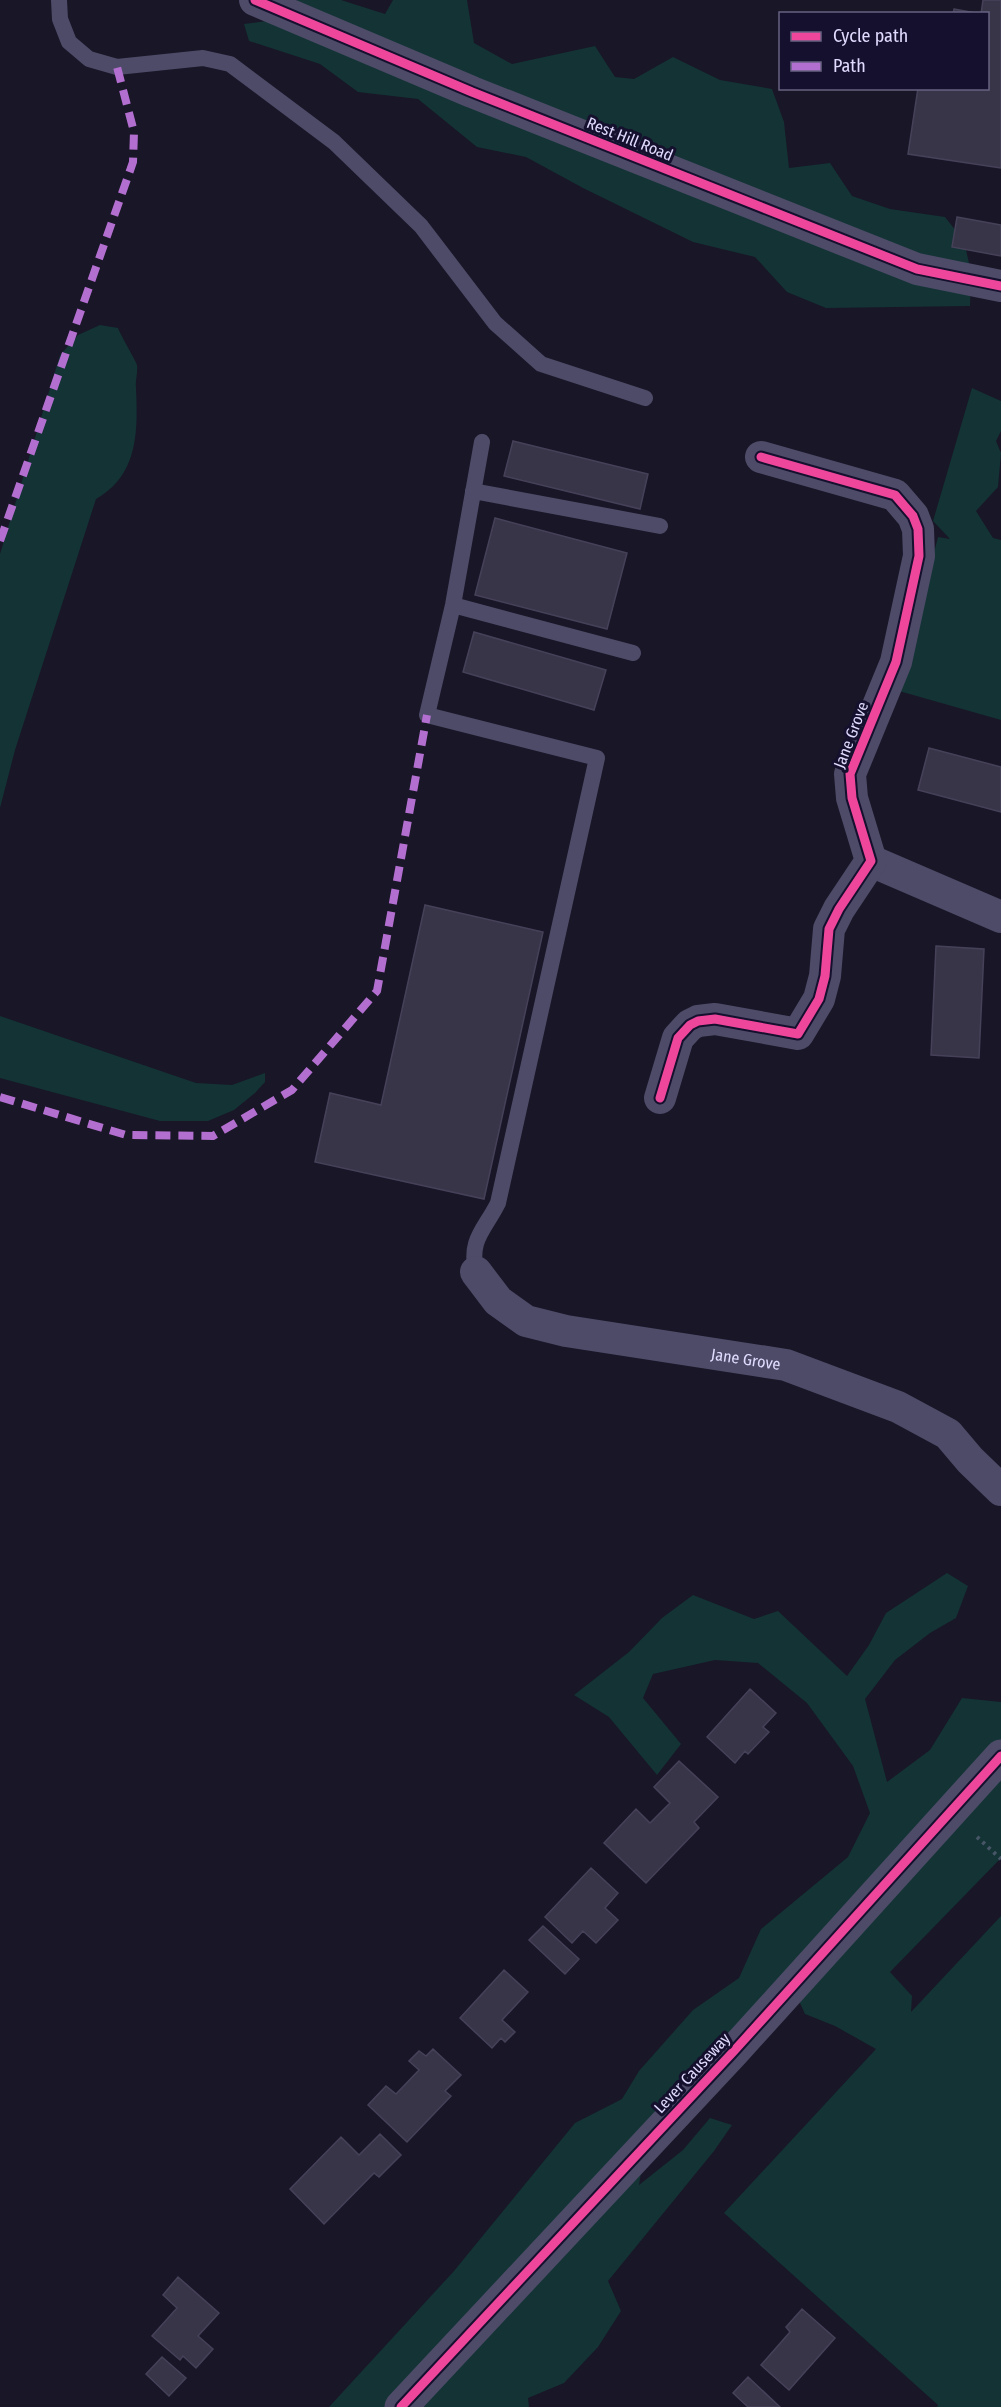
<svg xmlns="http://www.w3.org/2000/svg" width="1001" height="2407" viewBox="0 0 1001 2407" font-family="'Fira Sans Condensed',sans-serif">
  <rect width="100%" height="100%" fill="#191627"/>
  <!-- green -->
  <path fill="#133335" d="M 297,0 L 341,0 L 385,14 L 393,0 L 467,0 L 474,43 L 512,64 L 595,46 L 615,77 L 634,79 L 673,57 L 720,80 L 772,89 L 784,122 L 789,168 L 830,163 L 852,196 L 890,209 L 945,217 L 964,241 L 971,272 L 970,306 L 826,308 L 787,292 L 755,257 L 693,242 L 583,188 L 526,157 L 477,147 L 418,99 L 358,92 L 320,64 L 249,41 L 244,24 L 281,19 L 306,26 Z
    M 100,325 L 118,328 C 121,336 136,361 137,365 C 138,373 135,381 136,388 C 138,432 138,475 96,499 L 15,750 L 0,808 L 0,554 L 60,355 L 78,335 Z
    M 972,388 L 1001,401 L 1001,431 L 996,441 L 1001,453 L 998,487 L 976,511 L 993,538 L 1001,540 L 1001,720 L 899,691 L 938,537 L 950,539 L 933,521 Z
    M 0,1016 L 196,1083 L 232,1085 L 265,1073 L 265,1082 L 255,1093 L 234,1110 L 208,1121 L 160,1121 L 0,1078 Z
    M 947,1573 L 968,1586 L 956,1618 L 930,1633 L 895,1660 L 865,1699 L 887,1782 L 930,1750 L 962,1698 L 1001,1702 L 1001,1858 L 890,1972 L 912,1996 L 911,2012 L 1001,1916 L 1001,2407 L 937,2407 L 938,2405 L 724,2213 L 876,2049 L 835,2026 L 805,2014 L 789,1979 L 648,2131 L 639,2185 L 683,2150 L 710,2118 L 732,2125 L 714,2151 L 608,2281 L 621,2311 L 598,2347 L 564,2383 L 528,2398 L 529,2407 L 329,2407 L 454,2271 L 575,2123 L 622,2099 L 639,2071 L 693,2010 L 739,1978 L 761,1929 L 848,1857 L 870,1813 L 853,1766 L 807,1703 L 758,1663 L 715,1660 L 653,1674 L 643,1698 L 681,1744 L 657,1775 L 609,1717 L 574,1695 L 629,1652 L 662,1618 L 693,1595 L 754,1619 L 778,1611 L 847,1676 L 869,1645 L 886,1613 Z"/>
  <!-- building -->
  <path fill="#393548" stroke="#464159" stroke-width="1.5" d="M 983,0 L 1001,0 L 1001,168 L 908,154 L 918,88 L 988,88 L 988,14 L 981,14 Z
    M 954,9 L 981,14 L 953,14 Z
    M 957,217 L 1001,225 L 1001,256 L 952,247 Z
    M 513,441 L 648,474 L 640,509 L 504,476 Z
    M 495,518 L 627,553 L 607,629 L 475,595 Z
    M 474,632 L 606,670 L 594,710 L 463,672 Z
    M 929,748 L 1001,767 L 1001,812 L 918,790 Z
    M 425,905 L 543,932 L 484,1199 L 315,1162 L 330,1093 L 381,1105 Z
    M 936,946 L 984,949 L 979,1058 L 931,1055 Z
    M 750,1689 L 776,1713 L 763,1727 L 769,1732 L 748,1754 L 745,1751 L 735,1763 L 707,1737 Z
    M 679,1761 L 718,1797 L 694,1822 L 699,1828 L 646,1883 L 604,1843 L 636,1809 L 650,1823 L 670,1803 L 654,1787 Z
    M 591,1868 L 618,1893 L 605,1908 L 618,1920 L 596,1943 L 583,1931 L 572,1943 L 545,1917 Z
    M 543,1926 L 579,1959 L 565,1974 L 529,1940 Z
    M 504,1970 L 528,1992 L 502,2020 L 515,2032 L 505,2042 L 501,2038 L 492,2048 L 460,2018 Z
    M 433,2049 L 461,2075 L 445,2091 L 451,2096 L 407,2142 L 368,2105 L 386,2086 L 396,2094 L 419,2070 L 409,2061 L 419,2051 L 426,2056 Z
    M 380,2134 L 401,2155 L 379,2177 L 374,2173 L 324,2224 L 290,2189 L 341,2137 L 359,2155 Z
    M 178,2277 L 219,2313 L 198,2336 L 213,2349 L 196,2368 L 183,2356 L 180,2360 L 152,2336 L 177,2308 L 163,2295 Z
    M 802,2309 L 835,2338 L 789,2390 L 761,2365 L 790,2332 L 786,2327 Z
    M 162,2357 L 186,2378 L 169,2396 L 146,2374 Z
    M 748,2377 L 780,2407 L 748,2407 L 733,2393 Z"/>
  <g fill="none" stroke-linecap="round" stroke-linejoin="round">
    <!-- path -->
    <path stroke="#475667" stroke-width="4" stroke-dasharray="3 4.5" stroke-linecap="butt" d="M 977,1837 L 1001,1859"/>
    <!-- service -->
    <path stroke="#4d4b68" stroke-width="16" d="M 59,0 L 60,19 L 69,42 L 89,59 L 117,67 L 203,58 L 230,64 L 334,142 L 421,226 L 495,323 L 541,364 L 645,398
      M 473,491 L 660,526
      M 453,605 L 633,653
      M 476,1272 C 469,1239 484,1231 498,1203 L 597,758 L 427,715 L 453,605 L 482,442"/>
    <!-- minor -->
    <g stroke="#4d4b68" stroke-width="32">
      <path d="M 255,0 L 472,92 L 917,269 L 1001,286"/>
      <path d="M 871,861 L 1001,917"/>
      <path d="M 660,1098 L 678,1038 L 690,1025 L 698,1021 L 715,1019 L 798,1034 L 819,999 L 825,976 L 829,929 L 839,909 L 871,861 L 852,798 L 850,774 L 896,662 L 919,556 L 918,529 L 913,516 L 895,495 L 761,457"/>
      <path id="s1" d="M 476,1272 L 498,1301 L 526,1321 L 566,1331 L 786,1365 L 898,1407 L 948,1434 L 970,1460 L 1001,1490"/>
    </g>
    <!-- tertiary -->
    <path stroke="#4d4b68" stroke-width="33" d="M 401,2407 L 733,2052 L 1001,1756"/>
    <!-- quiet -->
    <path stroke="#b36fd0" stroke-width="8" stroke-dasharray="15 8" stroke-linecap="butt" d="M 0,541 L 133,162 L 134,132 L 117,67
      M 0,1097 L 126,1135 L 213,1136 L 292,1090 L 377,991 L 427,715"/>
    <defs>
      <path id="cycleway" d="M 255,0 L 472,92 L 917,269 L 1001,286
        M 660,1098 L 678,1038 L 690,1025 L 698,1021 L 715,1019 L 798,1034 L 819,999 L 825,976 L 829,929 L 839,909 L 871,861 L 852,798 L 850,774 L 896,662 L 919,556 L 918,529 L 913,516 L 895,495 L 761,457
        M 401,2407 L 733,2052 L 1001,1756"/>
    </defs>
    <!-- cycleway casing -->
    <use href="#cycleway" stroke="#15102d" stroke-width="13"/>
    <!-- cycleway -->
    <use href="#cycleway" stroke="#ed469a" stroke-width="9"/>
  </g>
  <g text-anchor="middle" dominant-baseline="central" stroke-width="6" stroke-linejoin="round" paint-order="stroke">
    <!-- street labels -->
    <g font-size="16" fill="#e1dcff" stroke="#15102d">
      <text transform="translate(630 139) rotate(22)">Rest Hill Road</text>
      <text transform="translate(851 735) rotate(-69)">Jane Grove</text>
      <text stroke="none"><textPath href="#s1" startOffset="294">Jane Grove</textPath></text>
      <text transform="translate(692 2073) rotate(-47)">Lever Causeway</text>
    </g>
  </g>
  <!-- legend -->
  <rect x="779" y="12" width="210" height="78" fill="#15102d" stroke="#676281" stroke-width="1.5"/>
  <rect x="791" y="32" width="30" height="9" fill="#ed469a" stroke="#676281" stroke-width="1.5"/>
  <text x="833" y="42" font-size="18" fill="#e1dcff">Cycle path</text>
  <rect x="791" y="62" width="30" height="9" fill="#b36fd0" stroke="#676281" stroke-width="1.5"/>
  <text x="833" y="72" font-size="18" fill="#e1dcff">Path</text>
</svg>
